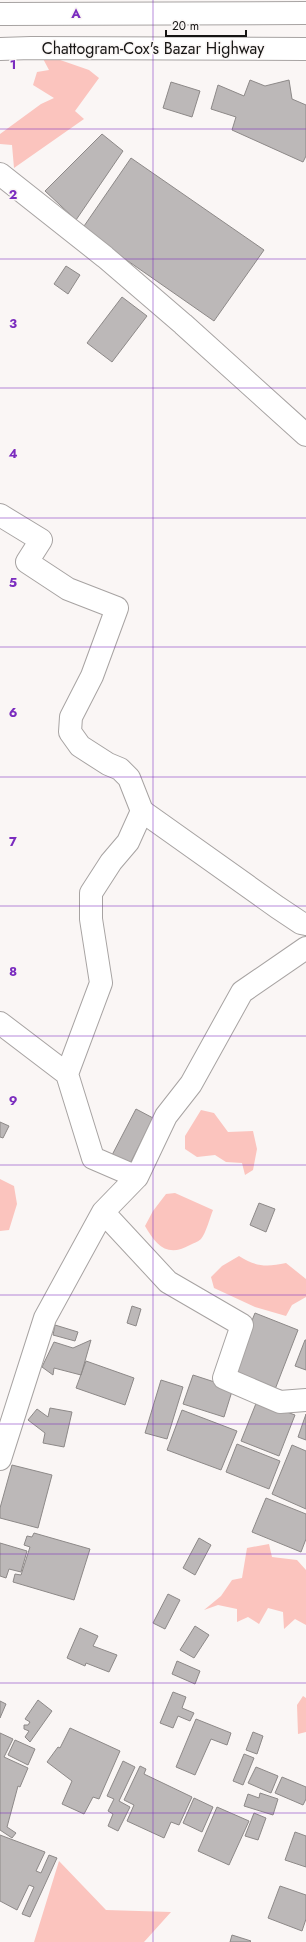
<svg xmlns="http://www.w3.org/2000/svg" width="306" height="1942" viewBox="0 0 306 1942" font-family="Jost,sans-serif">
  <rect width="100%" height="100%" fill="#faf6f5"/>
  <!-- water -->
  <path fill="#fbc4be" d="M 40,53 L 89,70 L 99,78 L 75,111 L 84,119 L 14,168 L 12,145 L 0,144 L 0,134 L 41,104 L 54,98 L 33,85 L 37,72 L 49,70 Z
    M 201,1110 L 214,1113 L 228,1132 L 253,1131 L 257,1149 L 253,1170 L 245,1175 L 242,1163 L 226,1162 L 215,1155 L 197,1157 L 185,1149 L 185,1136 Z
    M 0,1179 L 14,1186 L 17,1204 L 9,1230 L 0,1231 Z
    M 175,1193 L 213,1210 C 210,1217 206,1233 201,1239 C 198,1242 193,1243 190,1245 C 167,1258 156,1245 145,1226 L 153,1211 L 166,1194 Z
    M 239,1256 C 256,1267 267,1267 286,1263 L 306,1279 L 306,1297 L 292,1305 L 286,1316 L 255,1307 L 214,1288 L 211,1277 L 222,1266 Z
    M 269,1544 L 272,1557 L 297,1560 L 306,1570 L 306,1625 L 295,1619 L 284,1629 L 283,1612 L 268,1608 L 259,1624 L 248,1617 L 237,1622 L 237,1609 L 218,1605 L 204,1610 L 221,1596 L 232,1580 L 242,1578 L 247,1548 Z
    M 303,1696 L 306,1698 L 306,1732 L 298,1734 L 297,1705 Z
    M 59,1861 L 106,1910 L 171,1912 L 144,1942 L 34,1942 Z"/>
  <!-- building -->
  <path fill="#bcb8b8" stroke="#8d8988" d="M 250,80 L 265,86 L 289,80 L 292,99 L 306,105 L 306,156 L 303,162 L 232,130 L 236,117 L 211,109 L 218,85 L 244,96 Z
    M 171,82 L 200,91 L 192,117 L 163,108 Z
    M 102,134 L 123,151 L 76,220 L 45,191 Z
    M 131,158 L 264,250 L 214,321 L 82,229 Z
    M 66,266 L 80,275 L 68,294 L 54,284 Z
    M 122,297 L 147,316 L 112,362 L 87,343 Z
    M 136,1109 L 153,1118 L 129,1166 L 111,1157 Z
    M 0,1122 L 9,1126 L 3,1138 L 0,1137 Z
    M 259,1203 L 275,1209 L 266,1232 L 250,1225 Z
    M 132,1306 L 141,1309 L 136,1326 L 127,1323 Z
    M 255,1313 L 298,1330 L 274,1392 L 230,1375 Z
    M 55,1325 L 78,1332 L 75,1341 L 53,1335 Z
    M 91,1340 L 81,1375 L 54,1368 L 53,1375 L 42,1367 L 54,1342 L 73,1348 Z
    M 305,1340 L 306,1340 L 306,1370 L 295,1366 Z
    M 86,1361 L 134,1378 L 125,1405 L 76,1388 Z
    M 193,1375 L 233,1388 L 224,1417 L 183,1404 Z
    M 161,1380 L 183,1387 L 167,1439 L 145,1433 Z
    M 257,1401 L 295,1415 L 279,1456 L 241,1441 Z
    M 50,1408 L 72,1412 L 64,1447 L 43,1443 L 45,1433 L 28,1420 L 37,1409 L 48,1417 Z
    M 182,1410 L 237,1431 L 221,1470 L 167,1450 Z
    M 306,1414 L 306,1440 L 298,1437 Z
    M 237,1444 L 280,1461 L 269,1489 L 226,1472 Z
    M 292,1445 L 306,1451 L 306,1509 L 272,1494 Z
    M 12,1465 L 52,1475 L 38,1528 L 0,1518 L 0,1508 Z
    M 266,1498 L 306,1514 L 306,1539 L 301,1552 L 252,1532 Z
    M 34,1533 L 90,1549 L 74,1600 L 13,1582 L 15,1574 L 21,1575 L 30,1547 L 24,1545 L 27,1536 L 32,1537 Z
    M 199,1538 L 211,1545 L 195,1575 L 183,1568 Z
    M 0,1543 L 27,1551 L 21,1572 L 9,1569 L 6,1578 L 0,1576 Z
    M 168,1594 L 180,1600 L 165,1629 L 153,1623 Z
    M 195,1626 L 209,1635 L 194,1658 L 180,1650 Z
    M 80,1628 L 98,1636 L 93,1646 L 117,1655 L 109,1672 L 86,1663 L 85,1666 L 67,1658 Z
    M 177,1661 L 200,1671 L 195,1684 L 172,1674 Z
    M 173,1692 L 186,1697 L 182,1708 L 194,1713 L 190,1721 L 178,1716 L 173,1728 L 160,1723 Z
    M 38,1700 L 52,1711 L 30,1742 L 25,1737 L 29,1731 L 24,1729 L 24,1725 L 28,1725 L 30,1722 L 25,1719 Z
    M 0,1701 L 6,1704 L 0,1718 Z
    M 196,1719 L 231,1733 L 227,1745 L 211,1739 L 195,1775 L 176,1767 Z
    M 70,1728 L 120,1751 L 99,1799 L 93,1797 L 84,1814 L 62,1804 L 72,1781 L 47,1762 L 58,1747 L 60,1748 Z
    M 253,1732 L 263,1736 L 257,1754 L 246,1750 Z
    M 0,1733 L 13,1739 L 4,1757 L 28,1768 L 20,1787 L 18,1786 L 7,1827 L 16,1833 L 12,1838 L 0,1830 Z
    M 15,1740 L 35,1749 L 28,1765 L 8,1755 Z
    M 244,1754 L 254,1758 L 243,1785 L 233,1781 Z
    M 123,1761 L 135,1767 L 119,1801 L 130,1807 L 118,1831 L 108,1826 L 113,1814 L 108,1811 L 114,1799 L 107,1796 Z
    M 140,1766 L 146,1769 L 144,1774 L 192,1797 L 179,1825 L 171,1822 L 164,1838 L 127,1821 L 134,1805 L 124,1800 Z
    M 256,1767 L 278,1776 L 271,1793 L 248,1783 Z
    M 282,1777 L 306,1787 L 306,1799 L 303,1805 L 275,1793 Z
    M 260,1793 L 278,1799 L 273,1815 L 244,1806 L 248,1794 L 259,1798 Z
    M 194,1798 L 213,1807 L 202,1832 L 183,1823 Z
    M 217,1807 L 249,1821 L 229,1865 L 198,1851 Z
    M 254,1813 L 266,1818 L 258,1840 L 245,1836 Z
    M 295,1832 L 306,1836 L 306,1867 L 285,1860 Z
    M 0,1835 L 45,1852 L 36,1871 L 41,1873 L 49,1855 L 57,1858 L 30,1917 L 22,1914 L 34,1887 L 29,1885 L 17,1910 L 0,1901 Z
    M 280,1886 L 306,1895 L 306,1919 L 302,1931 L 268,1918 Z
    M 232,1935 L 251,1941 L 250,1942 L 230,1942 Z"/>
  <g fill="none" stroke-linecap="round" stroke-linejoin="round">
    <defs>
      <path id="minor" d="M 0,174 L 105,257 L 183,324 L 306,435
        M 0,515 L 41,540 L 27,562 L 68,589 L 117,608 L 92,676 L 71,717 L 70,732 L 80,746 L 108,764 L 120,769 L 129,778 L 142,811 L 128,842 L 111,862 L 91,893 L 91,919 L 101,983 L 67,1074 L 93,1158 L 137,1177
        M 142,811 L 277,907 L 301,923 L 306,924
        M 0,1023 L 67,1074
        M 103,1212 L 168,1282 L 242,1325 L 224,1378 L 280,1402 L 306,1400
        M 0,1459 L 45,1318 L 103,1212 L 137,1177 L 166,1116 L 191,1084 L 242,992 L 306,948"/>
      <path id="highway" d="M 0,14 L 306,13
        M 0,49 L 31,48 L 306,49"/>
    </defs>
    <!-- minor casing -->
    <use href="#minor" stroke="#a7a3a2" stroke-width="24"/>
    <!-- highway casing -->
    <use href="#highway" stroke="#a7a3a2" stroke-width="24"/>
    <!-- minor -->
    <use href="#minor" stroke="#fff" stroke-width="22"/>
    <!-- highway -->
    <use href="#highway" stroke="#fff" stroke-width="22"/>
  </g>
  <!-- grid -->
  <path fill="none" stroke="#7b2cbf" stroke-width="1" stroke-opacity="0.55" d="M 153,0 L 153,1942M 0,129 L 306,129M 0,259 L 306,259M 0,388 L 306,388M 0,518 L 306,518M 0,647 L 306,647M 0,777 L 306,777M 0,906 L 306,906M 0,1036 L 306,1036M 0,1165 L 306,1165M 0,1295 L 306,1295M 0,1424 L 306,1424M 0,1554 L 306,1554M 0,1683 L 306,1683M 0,1813 L 306,1813"/>
  <g text-anchor="middle" dominant-baseline="central" stroke-width="3" stroke-linejoin="round" paint-order="stroke">
    <!-- street labels -->
    <g font-size="16" fill="#161514" stroke="#faf6f5">
      <text x="153" y="48">Chattogram-Cox's Bazar Highway</text>
    </g>
  </g>
  <g font-size="13" text-anchor="middle" font-weight="bold" fill="#7b2cbf" stroke="#faf6f5" stroke-width="3" stroke-linejoin="round" paint-order="stroke">
    <text x="76" y="18">A</text>
    <text x="13" y="69">1</text>
    <text x="13" y="199">2</text>
    <text x="13" y="328">3</text>
    <text x="13" y="458">4</text>
    <text x="13" y="587">5</text>
    <text x="13" y="717">6</text>
    <text x="13" y="846">7</text>
    <text x="13" y="976">8</text>
    <text x="13" y="1105">9</text>
  </g>
  <!-- scale -->
  <path d="M166 30v6h80v-6" fill="none" stroke="#161514" stroke-width="2"/>
  <text x="172" y="30" font-size="12" fill="#161514" stroke="#faf6f5" stroke-width="3" paint-order="stroke">20 m</text>
</svg>
